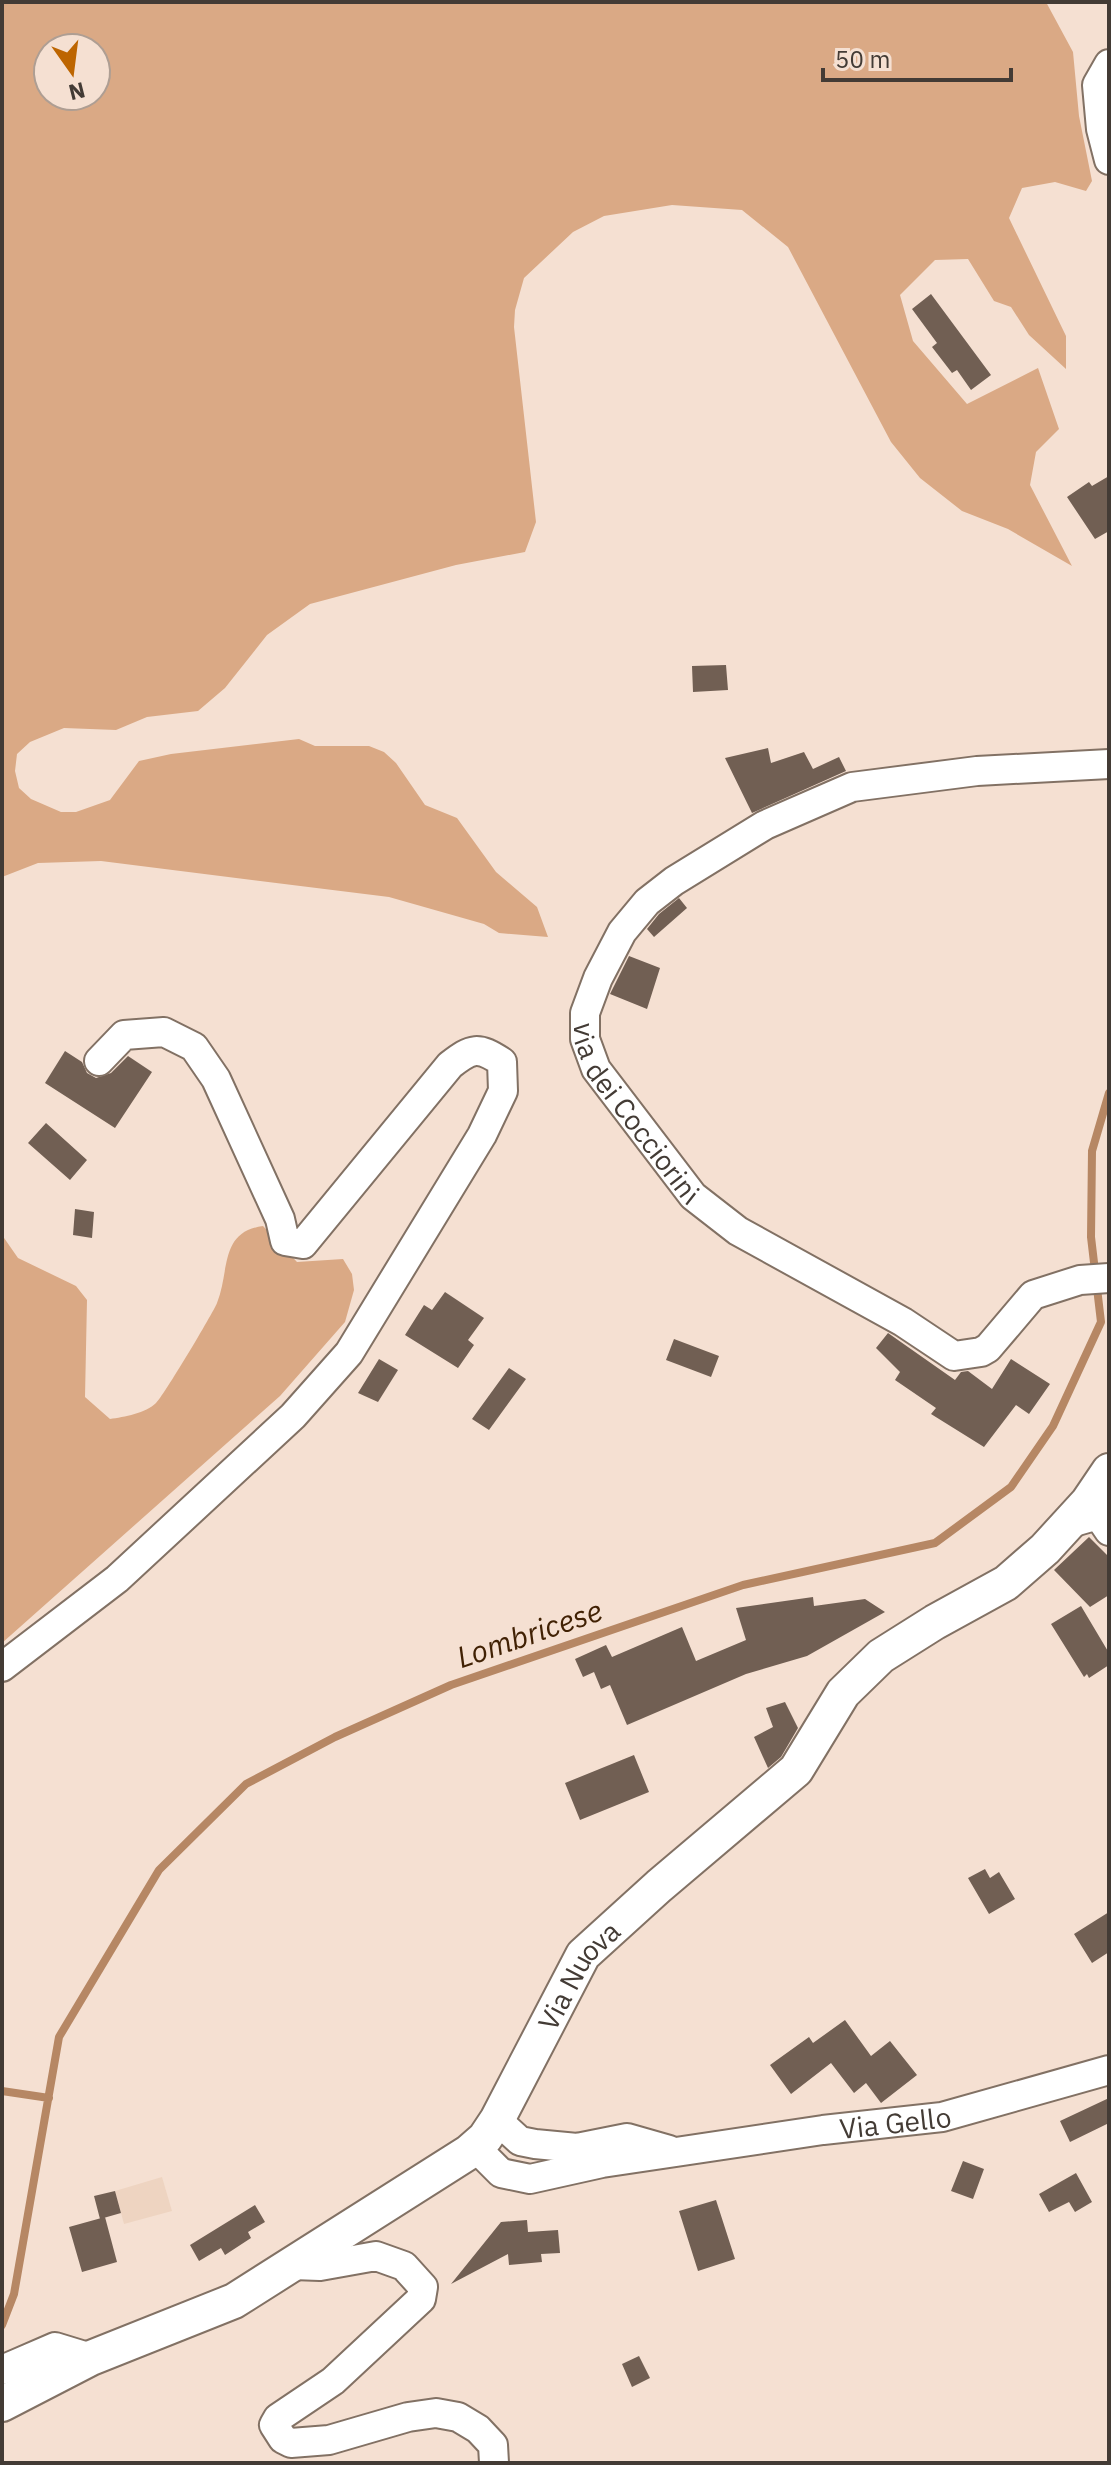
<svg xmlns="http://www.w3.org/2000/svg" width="1111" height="2465" viewBox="0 0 1111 2465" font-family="'IBM Plex Sans',sans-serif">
  <rect width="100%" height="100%" fill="#f5e0d2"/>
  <!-- built -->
  <path fill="#eed4c1" d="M 162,2177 L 172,2211 L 124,2224 L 115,2191 Z"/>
  <!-- forest -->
  <path fill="#daa985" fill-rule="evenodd" d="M 2,2 L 1046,2 L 1073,52 L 1079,116 L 1092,181 L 1086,191 L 1055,182 L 1022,188 L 1009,218 L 1066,336 L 1066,369 L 1029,335 L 1011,307 L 994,301 L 968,259 L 935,260 L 900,295 L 913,341 L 967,404 L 1038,368 L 1059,429 L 1036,452 L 1030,485 L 1072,566 L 1008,529 L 962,511 L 920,478 L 891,442 L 788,247 L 742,210 L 672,205 L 604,216 L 573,232 L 524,278 L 515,310 L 514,327 L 536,522 L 525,552 L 456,565 L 310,604 L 267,635 L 225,688 L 198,711 L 147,717 L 116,730 L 64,728 L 30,742 L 17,754 L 15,771 L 19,788 L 31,799 L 61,812 L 76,812 L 110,800 L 139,761 L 171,754 L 299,739 L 315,746 L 369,746 L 384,752 L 396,763 L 425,805 L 457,818 L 496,872 L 537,907 L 548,937 L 499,933 L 484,924 L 389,897 L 101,861 L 38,863 L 2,877 ZM 48,48 L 96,48 L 96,96 L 48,96 Z
    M 263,1226 L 297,1262 L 343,1259 L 352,1274 L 354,1290 L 345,1322 L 280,1396 L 2,1643 L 2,1235 L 18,1258 L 76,1286 L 87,1300 L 85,1397 L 110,1419 C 124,1417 146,1413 156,1403 C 163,1397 213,1313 217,1303 C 230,1271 219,1232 263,1226 Z"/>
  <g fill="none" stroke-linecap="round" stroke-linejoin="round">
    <!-- stream -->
    <path stroke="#b68764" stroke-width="8" d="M 2,2091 L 49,2098
      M 2,2325 L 14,2294 L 59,2037 L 159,1870 L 246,1784 L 335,1737 L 451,1685 L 743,1585 L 935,1543 L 1011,1487 L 1053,1426 L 1101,1322 L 1091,1237 L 1092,1151 L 1109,1093"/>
  </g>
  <!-- building -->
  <path fill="#715f53" d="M 931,294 L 991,375 L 971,390 L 957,370 L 952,373 L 932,347 L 937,343 L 912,309 Z
    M 1109,476 L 1109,531 L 1095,539 L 1067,497 L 1089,482 L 1092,486 Z
    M 726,665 L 728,690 L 693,692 L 692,666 Z
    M 768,748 L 771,763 L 804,752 L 813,769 L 839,757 L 846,771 L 752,813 L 725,758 Z
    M 679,898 L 687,908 L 654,937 L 647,929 L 659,914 Z
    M 629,956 L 660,968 L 647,1009 L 610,994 Z
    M 65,1051 L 82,1062 L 87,1073 L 96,1078 L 111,1073 L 128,1056 L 152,1072 L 115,1128 L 45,1083 Z
    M 46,1123 L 87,1160 L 70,1180 L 28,1143 Z
    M 75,1209 L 94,1212 L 92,1238 L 73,1235 Z
    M 445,1292 L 484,1318 L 468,1340 L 474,1345 L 458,1368 L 405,1335 L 424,1305 L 432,1310 Z
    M 888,1333 L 955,1380 L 961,1372 L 968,1371 L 992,1389 L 1011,1359 L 1050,1384 L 1029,1414 L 1016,1405 L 984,1447 L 931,1414 L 936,1408 L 895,1380 L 900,1372 L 876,1348 Z
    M 674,1339 L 719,1356 L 711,1377 L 666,1360 Z
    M 379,1359 L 398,1370 L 378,1402 L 358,1393 Z
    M 509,1368 L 526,1379 L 489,1430 L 472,1419 Z
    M 1089,1537 L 1109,1557 L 1109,1595 L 1090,1607 L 1054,1570 Z
    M 813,1597 L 814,1606 L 865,1599 L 885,1612 L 807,1656 L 746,1674 L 627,1725 L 610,1685 L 601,1689 L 594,1672 L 583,1677 L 575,1659 L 606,1645 L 612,1657 L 682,1627 L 696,1661 L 746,1640 L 736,1608 Z
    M 1081,1606 L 1109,1653 L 1109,1665 L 1089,1678 L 1087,1674 L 1084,1677 L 1051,1624 Z
    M 785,1702 L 798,1728 L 781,1757 L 768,1768 L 754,1737 L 773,1727 L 766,1708 Z
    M 634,1755 L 649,1792 L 580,1820 L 565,1783 Z
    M 985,1869 L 990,1878 L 999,1872 L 1015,1899 L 989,1914 L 968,1878 Z
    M 1109,1912 L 1109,1952 L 1092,1963 L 1074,1934 Z
    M 845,2020 L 871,2056 L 890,2041 L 917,2075 L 881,2103 L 866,2083 L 854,2093 L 831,2063 L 791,2094 L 770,2065 L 809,2037 L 813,2043 Z
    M 1109,2098 L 1109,2123 L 1070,2142 L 1060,2121 Z
    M 963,2161 L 984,2169 L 973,2199 L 951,2191 Z
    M 1076,2173 L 1092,2202 L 1075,2212 L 1069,2202 L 1049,2212 L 1039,2194 Z
    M 115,2191 L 121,2213 L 100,2219 L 94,2196 Z
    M 716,2200 L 735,2259 L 698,2271 L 679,2211 Z
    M 255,2205 L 265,2222 L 248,2232 L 251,2238 L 225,2255 L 221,2248 L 199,2261 L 190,2245 Z
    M 105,2217 L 117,2262 L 82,2272 L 69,2227 Z
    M 527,2220 L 528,2232 L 558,2230 L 560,2253 L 541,2254 L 542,2262 L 509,2265 L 508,2254 L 451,2284 L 501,2222 Z
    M 639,2356 L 650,2378 L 632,2387 L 622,2364 Z"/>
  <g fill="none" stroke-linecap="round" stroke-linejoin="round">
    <defs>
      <g id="minor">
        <path d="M 1109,64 L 1097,85 L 1101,129 L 1109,160"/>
        <path id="s1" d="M 1109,764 L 977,771 L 852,787 L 765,825 L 674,881 L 647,902 L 622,932 L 598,978 L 585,1013 L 585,1039 L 596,1069 L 693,1196 L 738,1231 L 903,1322 L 954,1356 L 981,1352 L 988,1348 L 1033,1295 L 1080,1280 L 1109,1278"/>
        <path d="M 1067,1524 L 1098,1515 L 1109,1531"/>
        <path d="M 2,1667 L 117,1579 L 293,1416 L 349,1353 L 482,1135 L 503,1091 L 502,1062 C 478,1046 472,1048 450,1065 L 303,1244 L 285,1241 L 280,1219 L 216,1079 L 194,1047 L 164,1032 L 124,1035 L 99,1061"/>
        <path d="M 497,2120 L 520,2141 L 535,2144 L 577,2148 L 627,2138 L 669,2150"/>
        <path id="s2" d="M 475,2147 L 501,2173 L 530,2179 L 602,2163 L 823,2130 L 942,2117 L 1109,2070"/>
        <path d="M 293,2265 L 320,2266 L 376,2256 L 404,2266 L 423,2287 L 421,2299 L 333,2381 L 278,2418 L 274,2425 L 283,2439 L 291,2443 L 329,2440 L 408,2417 L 436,2413 L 458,2417 L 478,2429 L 493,2445 L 494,2463"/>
        <path d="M 2,2370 L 55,2347 L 91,2358"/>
      </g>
      <g id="tertiary">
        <path id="s3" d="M 2,2404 L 91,2358 L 234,2301 L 469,2152 L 485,2138 L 497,2120 L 583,1955 L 659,1886 L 796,1770 L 843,1693 L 881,1656 L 935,1622 L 1006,1583 L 1045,1549 L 1088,1502 L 1109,1471"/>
      </g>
    </defs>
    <!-- minor casing -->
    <use href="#minor" stroke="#827164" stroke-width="32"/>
    <!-- tertiary casing -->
    <use href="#tertiary" stroke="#827164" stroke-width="38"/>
    <!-- minor -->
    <use href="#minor" stroke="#fff" stroke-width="28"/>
    <!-- tertiary -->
    <use href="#tertiary" stroke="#fff" stroke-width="34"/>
  </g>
  <g text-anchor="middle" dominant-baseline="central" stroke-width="8" stroke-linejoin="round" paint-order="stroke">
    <!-- street labels -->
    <g font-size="28" fill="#433b35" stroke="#f5e0d2">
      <text stroke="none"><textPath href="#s1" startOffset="738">via dei Cocciorini</textPath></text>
      <text stroke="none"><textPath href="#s3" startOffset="742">Via Nuova</textPath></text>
      <text stroke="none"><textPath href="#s2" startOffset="436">Via Gello</textPath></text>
    </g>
    <!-- water labels -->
    <g font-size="30" font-style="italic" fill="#412104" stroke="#f5e0d2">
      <text transform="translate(529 1633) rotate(-19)">Lombricese</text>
    </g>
  </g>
  <!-- border -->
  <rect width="1111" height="2465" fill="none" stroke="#433b35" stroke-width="8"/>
  <!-- north arrow -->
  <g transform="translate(72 72) rotate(166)"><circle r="38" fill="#f5e0d2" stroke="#ae9e93" stroke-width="2"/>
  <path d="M0-6L14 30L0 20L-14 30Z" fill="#bd6500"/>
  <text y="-12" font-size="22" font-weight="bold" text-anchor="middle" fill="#433b35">N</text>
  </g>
  <!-- scale -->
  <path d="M823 68v12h188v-12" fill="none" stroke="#433b35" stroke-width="4"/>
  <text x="835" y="68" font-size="24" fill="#433b35" stroke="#f5e0d2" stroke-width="6" paint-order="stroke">50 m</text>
</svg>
